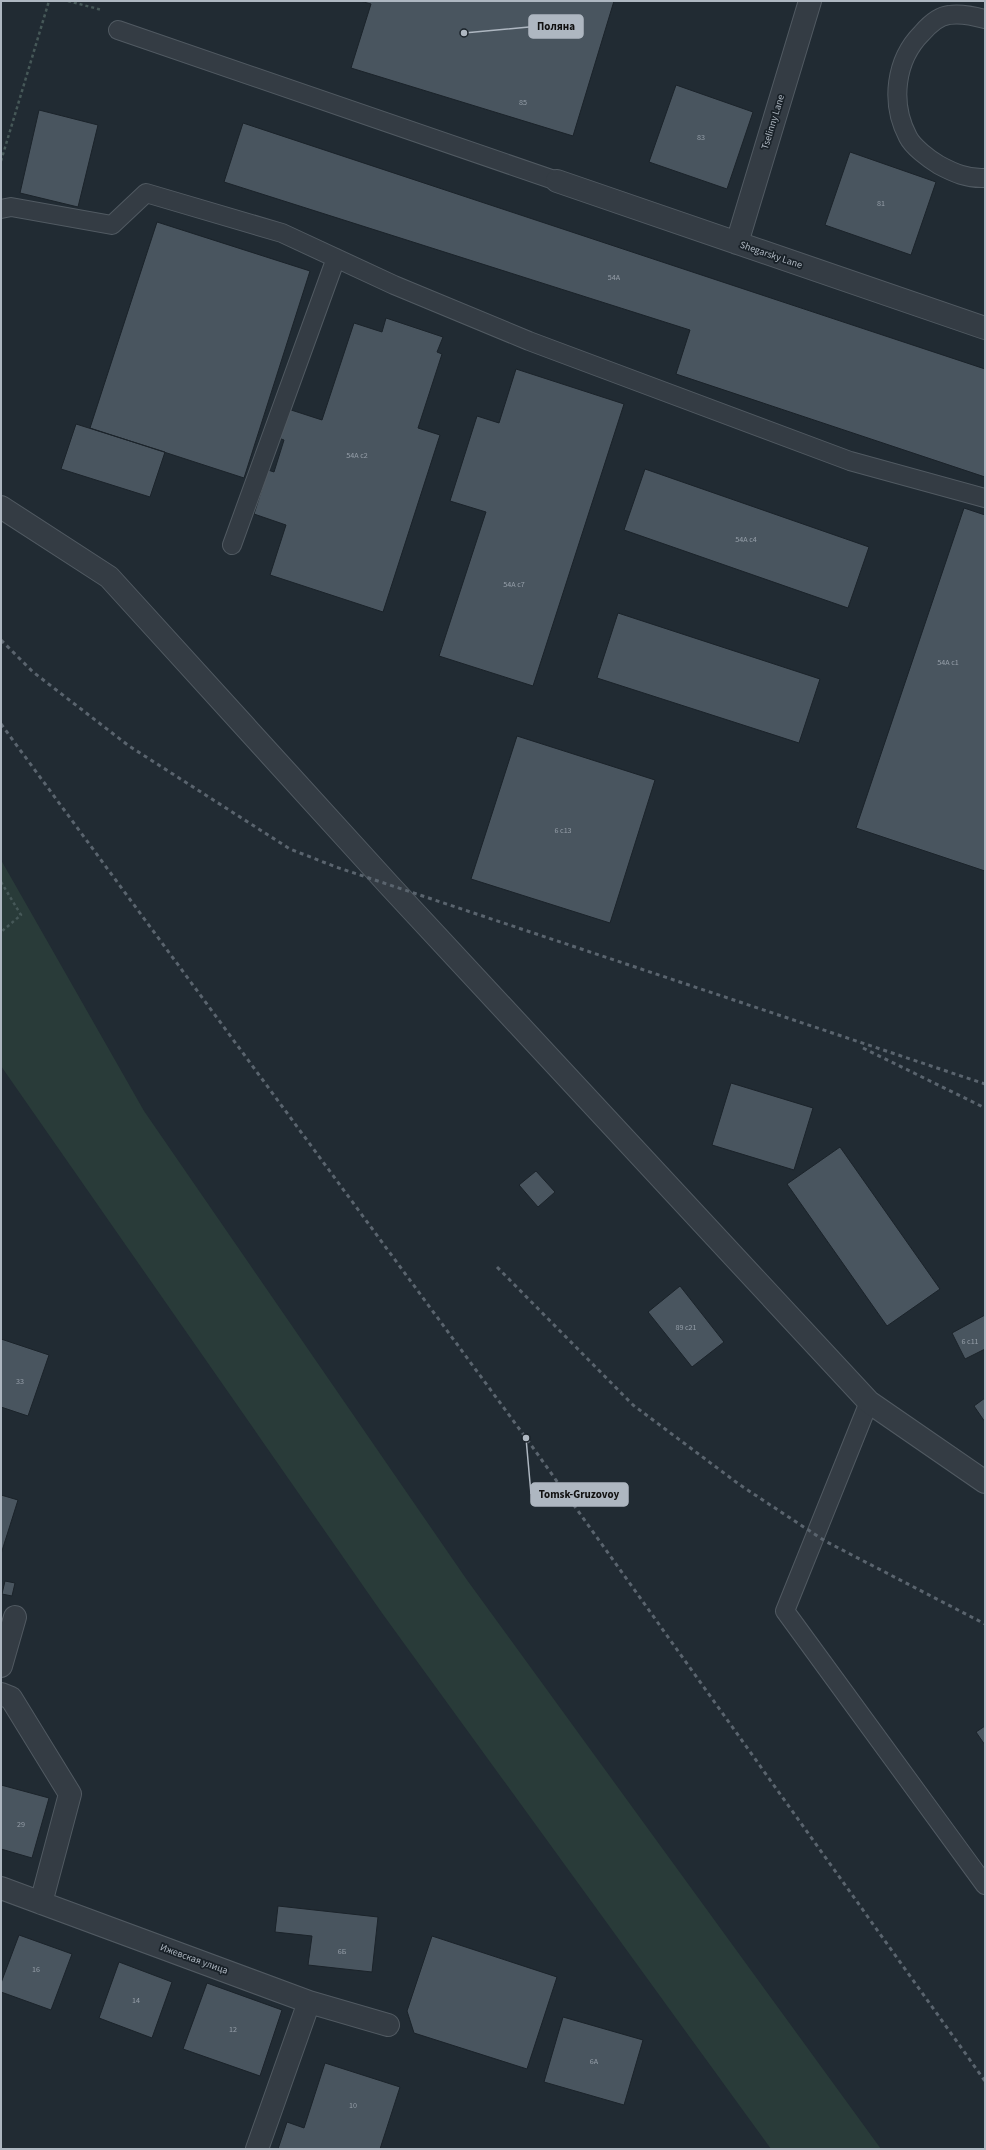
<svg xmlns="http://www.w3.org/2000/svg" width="986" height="2150" viewBox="0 0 986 2150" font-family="'Source Sans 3',sans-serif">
  <rect width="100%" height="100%" fill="#212b33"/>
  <!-- green -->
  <path fill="#293b39" d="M 1,860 L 144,1111 L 467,1580 L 881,2149 L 771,2149 L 382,1613 L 1,1066 Z"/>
  <!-- building -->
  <path fill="#49555f" stroke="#1b232a" d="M 360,1 L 614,1 L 573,136 L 351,68 L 371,4 Z
    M 676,85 L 753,112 L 727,189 L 649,162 Z
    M 39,110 L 98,125 L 78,207 L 20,193 Z
    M 243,123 L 985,369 L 985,477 L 676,374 L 690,330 L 224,182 Z
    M 850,152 L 936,182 L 911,255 L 825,225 Z
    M 157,222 L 310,271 L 244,478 L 90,428 Z
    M 386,318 L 443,337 L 437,352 L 442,354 L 418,428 L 440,435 L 383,612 L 270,575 L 286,525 L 254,514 L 268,470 L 274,472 L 284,440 L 276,437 L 285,408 L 322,420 L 354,323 L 382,332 Z
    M 516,369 L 624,404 L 533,686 L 439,656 L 486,512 L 450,501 L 477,416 L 499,423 Z
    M 76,424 L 165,452 L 150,497 L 61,469 Z
    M 645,469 L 869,547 L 848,608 L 624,530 Z
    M 964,508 L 985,515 L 985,871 L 856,828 Z
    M 618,613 L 820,679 L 799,743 L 597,678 Z
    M 517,736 L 655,780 L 610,923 L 471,879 Z
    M 731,1083 L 813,1108 L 794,1170 L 712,1145 Z
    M 840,1147 L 940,1289 L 887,1326 L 787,1184 Z
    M 536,1171 L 555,1192 L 538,1207 L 519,1185 Z
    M 680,1286 L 724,1342 L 692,1367 L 648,1312 Z
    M 985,1315 L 985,1349 L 965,1359 L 952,1333 Z
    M 1,1339 L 49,1355 L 28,1416 L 1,1407 Z
    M 985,1398 L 985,1422 L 974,1406 Z
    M 1,1495 L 18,1500 L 1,1554 Z
    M 5,1581 L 15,1583 L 12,1596 L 2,1594 Z
    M 985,1726 L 985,1745 L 976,1732 Z
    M 1,1785 L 49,1798 L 32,1858 L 1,1849 Z
    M 278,1906 L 378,1917 L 372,1972 L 308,1965 L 312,1936 L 275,1932 Z
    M 19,1935 L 72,1954 L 51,2010 L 1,1992 L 1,1983 Z
    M 432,1936 L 557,1977 L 527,2069 L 414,2033 L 407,2011 Z
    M 119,1962 L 172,1982 L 152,2038 L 99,2018 Z
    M 207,1983 L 282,2010 L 260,2076 L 183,2049 Z
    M 563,2017 L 643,2040 L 624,2105 L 544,2082 Z
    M 325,2063 L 400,2087 L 380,2149 L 278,2149 L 287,2122 L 304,2128 Z"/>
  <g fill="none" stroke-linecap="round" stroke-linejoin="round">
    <defs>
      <path id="lane" d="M 985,19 C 974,16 961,13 949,15 C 938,16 929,25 922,33 C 895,60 890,103 908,137 C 913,147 929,159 939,165 C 954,173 968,179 985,178
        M 118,30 L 557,181
        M 1,209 L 11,207 L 112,225 L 146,193 L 282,233 L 394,285 L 529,341 L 850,461 L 985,498
        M 232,545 L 336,258
        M 869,1402 L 785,1611 L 985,1885"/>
      <path id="street" d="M 557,181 L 985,328
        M 737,243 L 810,1
        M 1,507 L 109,577 L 389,885 L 869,1402 L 985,1482
        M 1,1666 L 15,1617
        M 1,1694 L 11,1698 L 70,1794 L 41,1903
        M 1,1888 L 309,2002 L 388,2025
        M 257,2149 L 309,2002"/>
    </defs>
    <!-- lane casing -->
    <use href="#lane" stroke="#515a62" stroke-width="20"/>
    <!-- street casing -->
    <use href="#street" stroke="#515a62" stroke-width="24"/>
    <!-- path -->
    <path stroke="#465858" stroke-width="2.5" stroke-dasharray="3 3" stroke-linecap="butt" d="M 68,1 L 102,10
      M 1,161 L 49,1
      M 1,882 L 21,915 L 1,932"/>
    <!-- lane -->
    <use href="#lane" stroke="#343c44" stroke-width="18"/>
    <!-- street -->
    <use href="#street" stroke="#343c44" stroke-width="22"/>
    <!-- rail -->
    <path stroke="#5a646e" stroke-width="3" stroke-dasharray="4 4" stroke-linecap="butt" d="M 1,640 L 33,672 L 129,746 L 290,849 L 336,867 L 985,1084
      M 1,724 L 526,1438 L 985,2081
      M 863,1048 L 985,1108
      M 497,1267 L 633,1405 L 740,1485 L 825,1541 L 985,1624"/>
  </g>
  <g text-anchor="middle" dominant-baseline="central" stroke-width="3.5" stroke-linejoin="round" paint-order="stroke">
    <!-- number labels -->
    <g font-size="8" fill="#959ea8">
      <text x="523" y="102">85</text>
      <text x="701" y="137">83</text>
      <text x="881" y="203">81</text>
      <text x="614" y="277">54А</text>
      <text x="357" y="455">54А с2</text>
      <text x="746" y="539">54А с4</text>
      <text x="514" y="584">54А с7</text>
      <text x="948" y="662">54А с1</text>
      <text x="563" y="830">6 с13</text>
      <text x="686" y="1327">89 с21</text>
      <text x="970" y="1341">6 с11</text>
      <text x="20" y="1381">33</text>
      <text x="21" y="1824">29</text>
      <text x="342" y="1951">6Б</text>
      <text x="36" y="1969">16</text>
      <text x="136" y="2000">14</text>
      <text x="233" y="2029">12</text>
      <text x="594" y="2061">6А</text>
      <text x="353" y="2105">10</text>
    </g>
    <!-- street labels -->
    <g font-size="10" fill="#aeb7c1" stroke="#192128">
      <text transform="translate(773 122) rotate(-73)">Tselinny Lane</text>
      <text transform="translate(771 255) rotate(19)">Shegarsky Lane</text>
      <text transform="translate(194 1959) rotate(20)">Ижевская улица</text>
    </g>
  </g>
  <!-- callouts -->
  <path fill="none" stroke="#aeb7c1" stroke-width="1.5" d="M464 33L529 27M526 1438L531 1494"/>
  <g fill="#aeb7c1" stroke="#192128" stroke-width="1.5">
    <circle cx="464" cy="33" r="4"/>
    <circle cx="526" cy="1438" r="4"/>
  </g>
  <g fill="#aeb7c1" stroke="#aeb7c1" stroke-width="1.5">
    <rect x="529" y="15" width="54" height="23" rx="4"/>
    <rect x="531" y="1483" width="97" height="23" rx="4"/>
  </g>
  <g font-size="11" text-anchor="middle" font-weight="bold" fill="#111">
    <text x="556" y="30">Поляна</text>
    <text x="579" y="1498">Tomsk-Gruzovoy</text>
  </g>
  <!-- border -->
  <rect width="986" height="2150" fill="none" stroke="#aeb7c1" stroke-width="4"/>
</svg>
